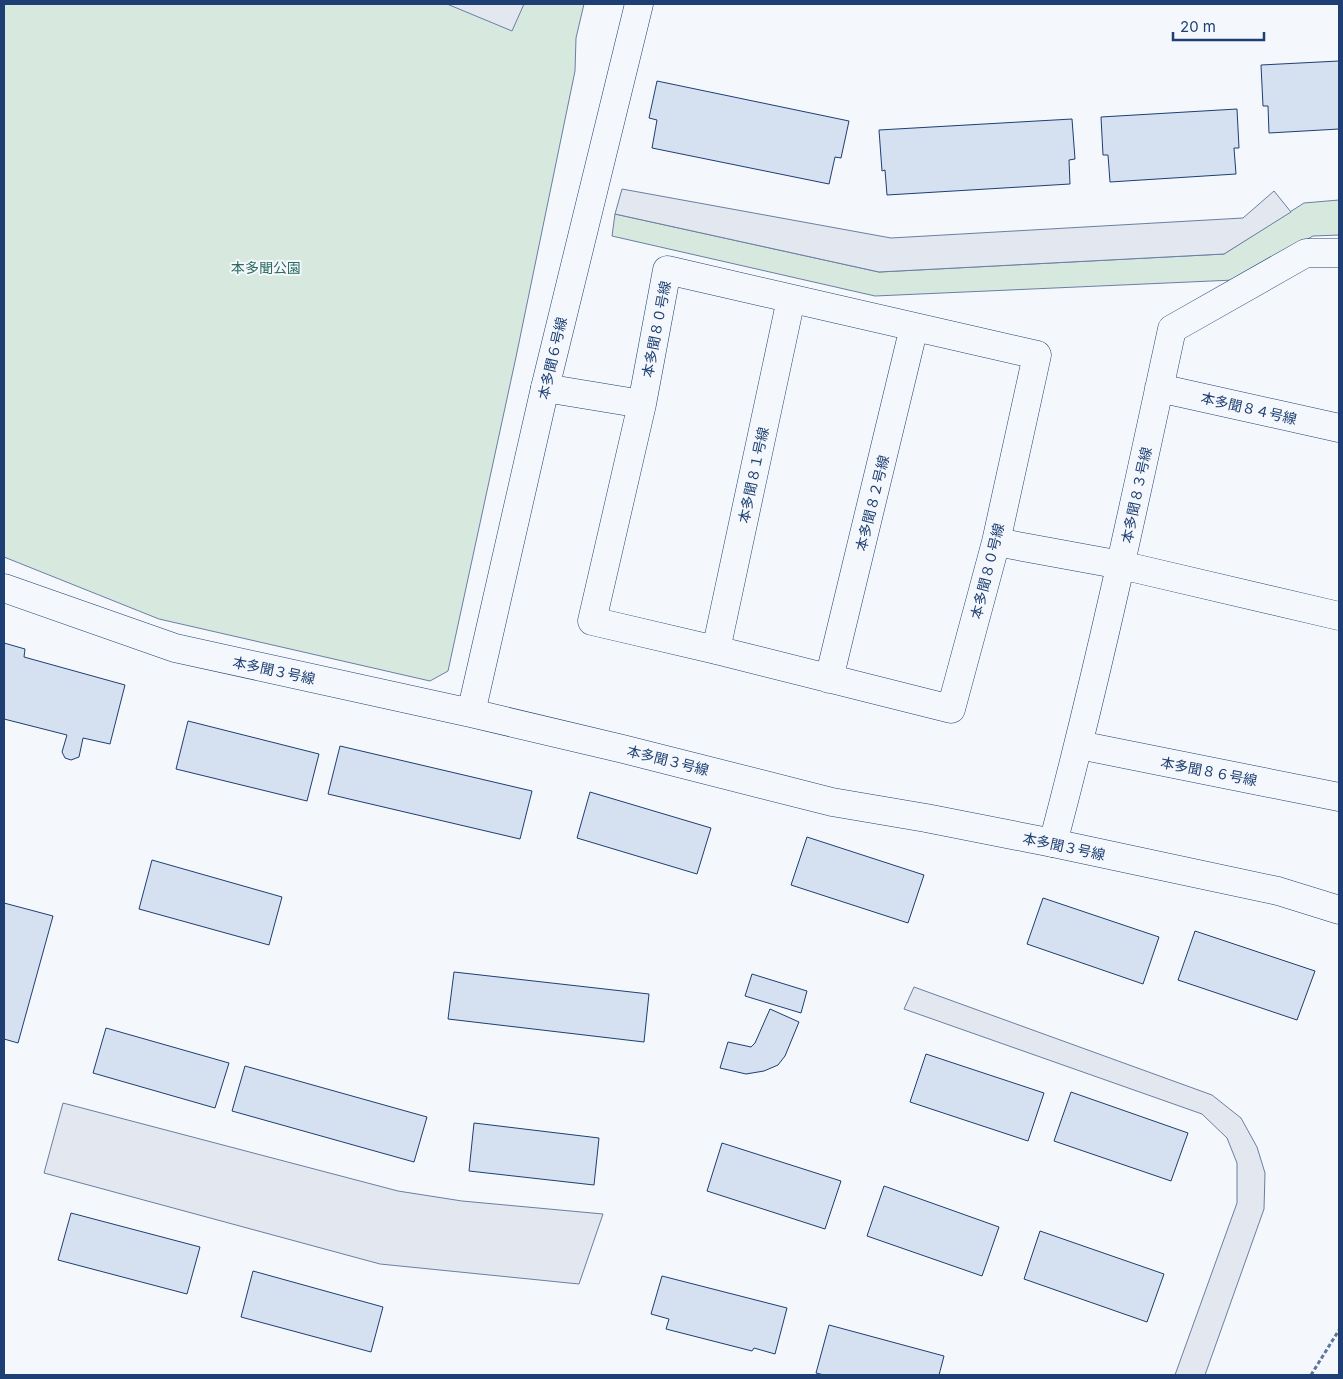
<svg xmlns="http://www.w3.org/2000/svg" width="1343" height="1379" viewBox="0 0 1343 1379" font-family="Inter,'Noto Sans JP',sans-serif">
  <rect width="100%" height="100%" fill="#f4f7fb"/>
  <!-- green -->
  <path fill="#d7e8df" stroke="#687fa3" d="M 4,4 L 584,4 L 576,38 L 575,71 L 516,357 L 448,671 L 430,681 L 159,619 L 4,557 Z
    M 1339,200 L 1339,235 L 1313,236 L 1234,280 L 875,296 L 612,236 L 615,214 L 879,272 L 1224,254 L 1304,203 Z"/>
  <!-- parking -->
  <path fill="#e3e8f0" stroke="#687fa3" d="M 447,4 L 524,4 L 512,31 Z
    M 622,189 L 891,238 L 1243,218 L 1274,191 L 1291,212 L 1224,254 L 879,272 L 615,214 Z
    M 914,987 L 1212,1095 L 1241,1118 L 1257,1147 L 1265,1173 L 1264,1209 L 1205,1375 L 1175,1375 L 1237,1203 L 1237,1163 L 1227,1138 L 1202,1114 L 904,1009 Z
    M 63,1103 L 398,1191 L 462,1201 L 603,1214 L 579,1284 L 380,1264 L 44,1173 Z"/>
  <!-- building -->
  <path fill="#d5e0f0" stroke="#1d3f73" d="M 1339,61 L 1339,129 L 1269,133 L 1268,106 L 1263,106 L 1261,65 Z
    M 657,81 L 849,121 L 841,158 L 835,157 L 829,184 L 652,148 L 657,120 L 649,118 Z
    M 1237,109 L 1239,148 L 1234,148 L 1236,174 L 1110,182 L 1108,155 L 1103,155 L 1101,117 Z
    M 1072,119 L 1075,159 L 1069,160 L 1070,184 L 887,195 L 885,170 L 882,171 L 879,130 Z
    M 4,643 L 25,649 L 24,657 L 125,685 L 110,744 L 83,738 L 79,757 L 71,760 L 65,758 L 62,752 L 67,735 L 4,719 Z
    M 188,721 L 319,754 L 307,801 L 176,769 Z
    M 340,746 L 532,791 L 520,839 L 328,794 Z
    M 590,792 L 711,828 L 697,874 L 577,838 Z
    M 807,837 L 924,875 L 908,923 L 791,885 Z
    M 152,860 L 282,897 L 269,945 L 139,909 Z
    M 1043,898 L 1159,937 L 1143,984 L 1027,944 Z
    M 4,903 L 53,916 L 18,1043 L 4,1039 Z
    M 1195,931 L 1315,971 L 1297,1020 L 1178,980 Z
    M 454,972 L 649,994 L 644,1042 L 448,1019 Z
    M 752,974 L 807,991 L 801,1013 L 745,996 Z
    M 770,1009 L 799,1022 L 785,1056 L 778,1065 L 764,1071 L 746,1074 L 720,1068 L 728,1042 L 751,1047 L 755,1043 Z
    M 106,1028 L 229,1063 L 215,1108 L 93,1073 Z
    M 926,1054 L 1044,1093 L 1028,1141 L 910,1102 Z
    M 245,1066 L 427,1117 L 414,1162 L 232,1111 Z
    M 1071,1092 L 1188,1133 L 1171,1181 L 1054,1141 Z
    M 474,1123 L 599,1138 L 594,1185 L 469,1171 Z
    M 722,1143 L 841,1181 L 825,1229 L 707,1191 Z
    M 884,1186 L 999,1227 L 982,1276 L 867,1236 Z
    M 71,1213 L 200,1247 L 187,1294 L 58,1260 Z
    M 1040,1231 L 1164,1274 L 1147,1322 L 1024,1279 Z
    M 253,1271 L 383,1307 L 371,1352 L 241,1317 Z
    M 662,1276 L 787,1308 L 775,1354 L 754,1348 L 752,1351 L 666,1329 L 669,1319 L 651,1314 Z
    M 829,1325 L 944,1356 L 939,1375 L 824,1375 L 816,1373 Z"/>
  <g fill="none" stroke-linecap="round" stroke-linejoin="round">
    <defs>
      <path id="street" d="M 545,388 L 642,404 L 667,270 L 1037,355 L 996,542 L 951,709 L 716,650 L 592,621 L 642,404
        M 1159,388 L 1339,428
        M 996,542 L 1121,565 L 1339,616
        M 716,650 L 791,299
        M 829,679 L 914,327
        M 1079,745 L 1339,797
        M 1053,843 C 1098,673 1135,501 1172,329 L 1306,253 L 1339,253"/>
      <path id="secondary" d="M 4,588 L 175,648 L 471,713 L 623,749 L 832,802 L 926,818 L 1053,843 L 1278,891 L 1339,910
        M 471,713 L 545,388 L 639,4"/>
    </defs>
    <!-- street casing -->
    <use href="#street" stroke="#1d3f73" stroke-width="29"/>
    <!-- secondary casing -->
    <use href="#secondary" stroke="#1d3f73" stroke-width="29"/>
    <!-- path -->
    <path stroke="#5e769c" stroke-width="3" stroke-dasharray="4 2.5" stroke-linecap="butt" d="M 1311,1375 L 1339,1330"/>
    <!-- street -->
    <use href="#street" stroke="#f4f7fb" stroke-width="28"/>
    <!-- secondary -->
    <use href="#secondary" stroke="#f4f7fb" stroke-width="28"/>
  </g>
  <g text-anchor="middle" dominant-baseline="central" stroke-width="4" stroke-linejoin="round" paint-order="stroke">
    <!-- park labels -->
    <g font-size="14" fill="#2c6c60" stroke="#f4f7fb">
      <text x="266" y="267">本多聞公園</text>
    </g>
    <!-- street labels -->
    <g font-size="14" fill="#1d3f73" stroke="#f4f7fb">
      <text transform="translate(656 329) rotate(-79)">本多聞８０号線</text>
      <text transform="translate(552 358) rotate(-77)">本多聞６号線</text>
      <text transform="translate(1249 408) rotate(13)">本多聞８４号線</text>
      <text transform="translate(753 475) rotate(-78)">本多聞８１号線</text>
      <text transform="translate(1136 495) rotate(-78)">本多聞８３号線</text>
      <text transform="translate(872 503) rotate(-76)">本多聞８２号線</text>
      <text transform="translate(987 571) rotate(-76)">本多聞８０号線</text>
      <text transform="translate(274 670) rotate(12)">本多聞３号線</text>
      <text transform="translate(668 760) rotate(14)">本多聞３号線</text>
      <text transform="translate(1209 771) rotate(11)">本多聞８６号線</text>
      <text transform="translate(1064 846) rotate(12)">本多聞３号線</text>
    </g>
  </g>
  <!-- border -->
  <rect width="1343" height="1379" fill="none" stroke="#1d3f73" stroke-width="10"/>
  <!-- scale -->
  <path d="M1173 32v8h91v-8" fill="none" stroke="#1d3f73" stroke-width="2.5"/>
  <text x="1180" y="32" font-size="15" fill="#1d3f73" stroke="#f4f7fb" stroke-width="4" paint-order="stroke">20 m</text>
</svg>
